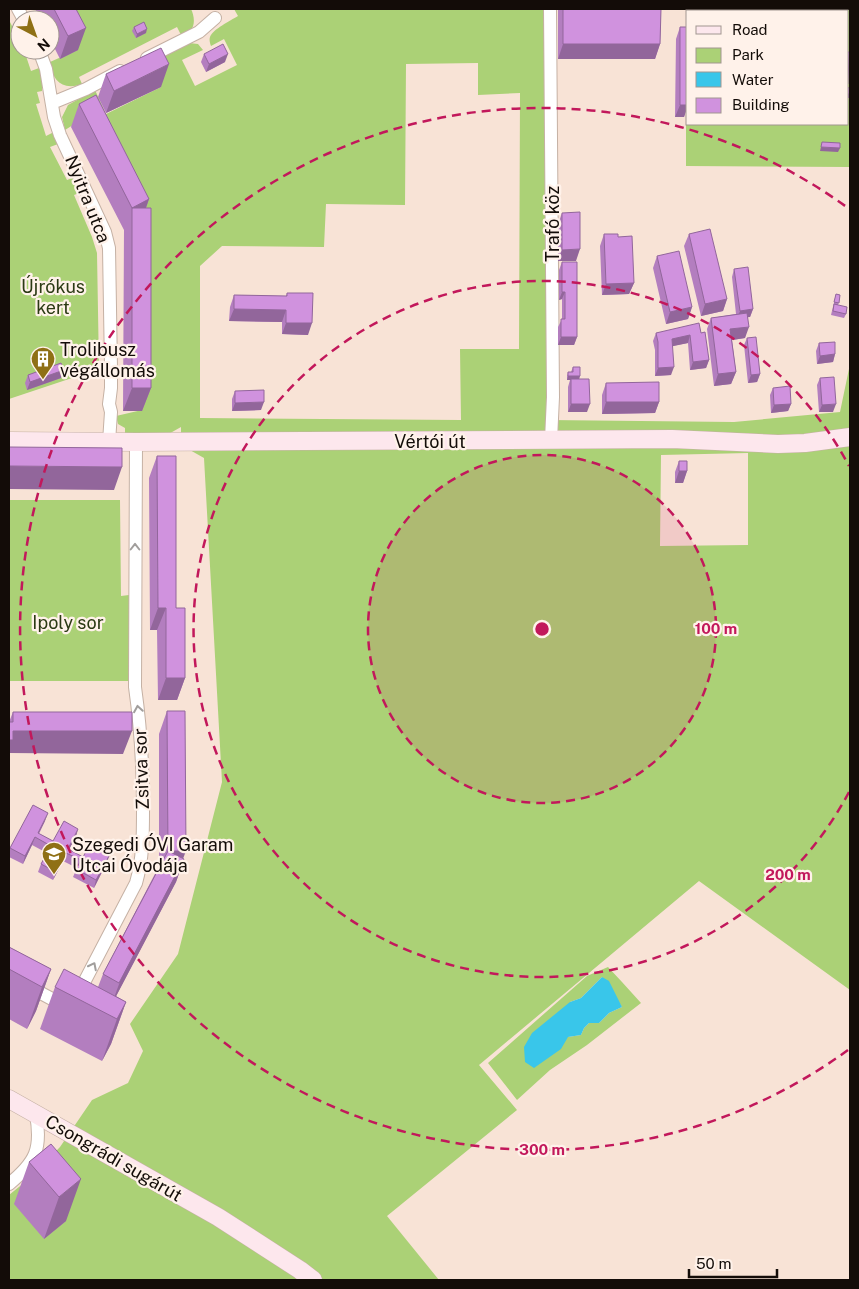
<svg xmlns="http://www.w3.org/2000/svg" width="859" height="1289" viewBox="0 0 859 1289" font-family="'Public Sans',sans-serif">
  <rect width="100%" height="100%" fill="#f8e3d6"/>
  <!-- green -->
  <path fill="#abd176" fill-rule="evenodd" d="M 57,9 L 191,9 C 194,15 196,25 190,31 C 187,33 184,33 181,35 L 177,27 L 79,77 L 82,84 C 63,91 52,81 50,62 L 77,50 Z
    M 234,9 L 544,9 L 547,420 L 734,422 L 840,412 L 850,364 L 850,990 L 699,881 L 479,1065 L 517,1110 L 387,1216 L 439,1280 L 9,1280 L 9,1195 L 30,1178 L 60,1147 L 92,1100 L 128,1083 L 143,1051 L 130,1024 L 178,954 L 222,782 L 204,458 L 181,445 L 181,427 L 165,436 L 130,435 L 125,433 L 125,428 L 118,424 L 116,416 L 142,410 L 143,230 L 73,125 L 65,130 L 62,117 L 68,105 L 95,90 L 106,114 L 161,87 L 150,62 L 189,43 L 198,44 L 203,50 L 182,60 L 195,86 L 237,65 L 224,39 L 211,46 C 210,43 209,40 210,37 C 213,29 230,21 238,16 ZM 478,63 L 478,95 L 520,93 L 519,349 L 460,349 L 461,420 L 200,418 L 200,266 L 222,246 L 324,247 L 326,204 L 405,205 L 406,64 ZM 748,453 L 748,545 L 660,546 L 661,455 Z
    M 686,9 L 850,9 L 850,167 L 686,166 ZM 688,11 L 848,11 L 848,124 L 688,124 Z
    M 9,20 L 20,42 L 20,50 L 24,50 L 31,71 L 39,68 L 42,74 L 42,91 L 37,92 L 40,103 L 36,104 L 46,136 L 54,132 L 58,144 L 50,147 L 67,180 L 75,177 L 82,192 L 74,195 L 92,237 L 97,253 L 99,369 L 9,399 Z
    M 9,500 L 120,500 L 121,596 L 129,595 L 129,681 L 9,681 Z
    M 608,967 L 622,982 L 641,1003 L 587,1045 L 550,1070 L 517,1100 L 488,1063 L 587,976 ZM 602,977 L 622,1007 L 609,1013 L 599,1023 L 589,1023 L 584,1028 L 581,1035 L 568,1037 L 570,1002 L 581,998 Z"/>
  <!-- water -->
  <path fill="#39c6ea" d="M 602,977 L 609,981 L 622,1007 L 609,1013 L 599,1023 L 589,1023 L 584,1028 L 581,1035 L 568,1037 L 561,1049 L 534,1068 L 525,1062 L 524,1047 L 532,1033 L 570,1002 L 581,998 Z"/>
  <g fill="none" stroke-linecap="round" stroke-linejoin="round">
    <defs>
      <path id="street" d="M 18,9 L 24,20
        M 550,9 L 553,397 L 551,440
        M 39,50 L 46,69 L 54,117 L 60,135 L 105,232 L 109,248 L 111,368 L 111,388 L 109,404 L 111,412 L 109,442
        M 147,58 L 199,32 L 215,18
        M 52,103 L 86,89 L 120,71
        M 9,976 L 65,1006
        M 78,994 L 136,883 C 143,859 143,835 143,810 C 143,768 141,729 135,687 L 136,442
        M 9,1184 C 36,1162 42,1149 36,1114"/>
      <path id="secondary" d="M 9,441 L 136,442 L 672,439 L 778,444 L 805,443 L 850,437
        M 9,1099 L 218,1217 L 300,1270 L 313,1280"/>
    </defs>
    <!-- street casing -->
    <use href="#street" stroke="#c5b1a4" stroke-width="14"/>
    <!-- secondary casing -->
    <use href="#secondary" stroke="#c5b1a4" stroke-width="19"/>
    <!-- street -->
    <use href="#street" stroke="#fff" stroke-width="12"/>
    <!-- secondary -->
    <use href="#secondary" stroke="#fde7ed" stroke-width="18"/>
  </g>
  <!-- wall -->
  <path fill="#b37ebf" d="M 35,9 L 76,9 L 78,50 L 60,59 L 50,39 L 50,20 L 41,20 Z
    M 558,9 L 685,9 L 661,9 L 660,44 L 655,59 L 558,59 Z
    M 134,27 L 146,33 L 136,38 L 132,31 Z
    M 680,27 L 688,105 L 684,117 L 675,117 L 676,39 Z
    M 204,54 L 225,62 L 206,72 L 201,62 Z
    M 106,74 L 161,87 L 106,113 L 98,97 Z
    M 79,104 L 149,199 L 146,208 L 151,388 L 142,411 L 123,411 L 124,230 L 71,127 Z
    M 562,213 L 576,261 L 558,261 L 558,224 Z
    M 604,234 L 618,237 L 634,283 L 629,294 L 602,295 L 600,246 Z
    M 689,234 L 727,299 L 723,311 L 701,316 L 684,246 Z
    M 657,256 L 692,307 L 688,319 L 666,324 L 653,268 Z
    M 562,262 L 577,337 L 574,345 L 558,345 L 558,327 L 562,319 L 562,299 L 559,300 L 559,270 Z
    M 734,269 L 753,309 L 750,317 L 748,317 L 745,338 L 732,340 L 736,372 L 731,384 L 714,386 L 707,329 L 711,318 L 736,314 L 732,277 Z
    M 287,293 L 308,335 L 282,334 L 282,322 L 229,321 L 230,307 L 234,295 L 286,296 Z
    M 836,294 L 840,295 L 838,305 L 846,314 L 844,318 L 831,315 Z
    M 656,333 L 701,333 L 709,360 L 706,368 L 690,370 L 688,343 L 672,346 L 671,375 L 655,376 L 655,350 L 653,341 Z
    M 747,338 L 760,374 L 757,382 L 748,383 L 744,345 Z
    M 819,343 L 835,354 L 833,362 L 817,364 L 816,351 Z
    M 573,367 L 579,379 L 587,412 L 568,412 L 568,387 L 570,380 L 567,380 L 567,376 L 568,372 L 571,372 Z
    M 28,375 L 61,378 L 27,390 L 25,383 Z
    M 820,378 L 833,412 L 819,412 L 817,385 Z
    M 606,383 L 659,402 L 655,413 L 602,414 L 602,395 Z
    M 773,388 L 791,404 L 788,411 L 771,413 L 770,395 Z
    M 235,391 L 261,410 L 232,411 L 232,399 Z
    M 157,456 L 185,678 L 177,700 L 158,700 L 157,630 L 150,630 L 149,478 Z
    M 679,461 L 687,471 L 683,483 L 675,483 L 675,472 Z
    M 167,711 L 183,859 L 184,859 L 176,882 L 116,996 L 126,1002 L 111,1044 L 102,1061 L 40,1029 L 55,987 L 98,987 L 103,974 L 159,866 L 159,734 Z
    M 13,712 L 123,754 L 9,722 Z
    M 45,821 L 39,834 L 53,841 L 76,837 L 69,849 L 83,857 L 107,862 L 94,888 L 73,877 L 77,868 L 63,861 L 53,880 L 38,872 L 41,864 L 47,853 L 32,845 L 23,864 L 9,857 L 9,853 L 10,848 Z
    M 9,947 L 51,969 L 36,1011 L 27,1029 L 9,1019 Z
    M 51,1144 L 66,1221 L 44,1239 L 14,1204 L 29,1162 Z"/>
  <!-- shaded-wall -->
  <path fill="#92669b" d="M 828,9 L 840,9 L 839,11 L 827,11 Z
    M 86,28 L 78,50 L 60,59 L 68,36 Z
    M 147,29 L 146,33 L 136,38 L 137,34 Z
    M 563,44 L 660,44 L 655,59 L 558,59 Z
    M 228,54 L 225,62 L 206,72 L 209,64 Z
    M 169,64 L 161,87 L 106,113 L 114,91 Z
    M 848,94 L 850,94 L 850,98 L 848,98 Z
    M 680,105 L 688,105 L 684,117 L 675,117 Z
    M 821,147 L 840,148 L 838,152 L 820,151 Z
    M 149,199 L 141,222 L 132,208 Z
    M 580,249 L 576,261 L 558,261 L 562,250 Z
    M 634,283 L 629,294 L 602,295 L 606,284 Z
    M 562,292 L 565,292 L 562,299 L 559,300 Z
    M 727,299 L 723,311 L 701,316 L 705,304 Z
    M 692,307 L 688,319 L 666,324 L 670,312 Z
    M 234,309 L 286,310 L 282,322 L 229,321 Z
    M 753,309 L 750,317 L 737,318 L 740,311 Z
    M 286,323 L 312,323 L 308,335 L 282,334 Z
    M 749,327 L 745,338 L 726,341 L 730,329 Z
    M 690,335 L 688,343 L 669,347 L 672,339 Z
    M 561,337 L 577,337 L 574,345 L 558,345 Z
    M 835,354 L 833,362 L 817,364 L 820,356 Z
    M 709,360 L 706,368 L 690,370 L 693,362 Z
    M 674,367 L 671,375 L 655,376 L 658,368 Z
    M 64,370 L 61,378 L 27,390 L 30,382 Z
    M 736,372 L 731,384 L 714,386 L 718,374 Z
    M 760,374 L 757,382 L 748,383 L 751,375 Z
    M 568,376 L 580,376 L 579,380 L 567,380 Z
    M 132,388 L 151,388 L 142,411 L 123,411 Z
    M 264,402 L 261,410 L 232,411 L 235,403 Z
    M 606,402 L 659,402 L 655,413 L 602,414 Z
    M 571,404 L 590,404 L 587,412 L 568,412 Z
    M 791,404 L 788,411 L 771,413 L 774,405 Z
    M 836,404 L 833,412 L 819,412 L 822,405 Z
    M 9,466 L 122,467 L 114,490 L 9,489 Z
    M 679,471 L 687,471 L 683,483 L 675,483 Z
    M 158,608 L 166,608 L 157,630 L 150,630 Z
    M 166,678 L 185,678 L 177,700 L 158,700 Z
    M 13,731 L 132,731 L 123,754 L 9,753 L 9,740 Z
    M 48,813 L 45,821 L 36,838 L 38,833 Z
    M 78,829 L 76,837 L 67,853 L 68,849 Z
    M 35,837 L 32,845 L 23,864 L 25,856 Z
    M 168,851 L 186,851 L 179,869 L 184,859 L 176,882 L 111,1006 Z
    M 66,853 L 63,861 L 53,880 L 56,872 Z
    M 110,854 L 107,862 L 94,888 L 96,880 Z
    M 51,969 L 36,1011 L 27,1029 L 42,987 Z
    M 126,1002 L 111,1044 L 102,1061 L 117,1019 Z
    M 81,1179 L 66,1221 L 44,1239 L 59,1197 Z"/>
  <!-- building -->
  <path fill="#d092de" stroke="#92669b" d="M 54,9 L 76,9 L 86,28 L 68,36 Z
    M 563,9 L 661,9 L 660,44 L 563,44 Z
    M 711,9 L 768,9 L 769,11 L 713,11 Z
    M 773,9 L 799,9 L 795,11 L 770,11 Z
    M 144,22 L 147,29 L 137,34 L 134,27 Z
    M 680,27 L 688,27 L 688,105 L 680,105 Z
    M 223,44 L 228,54 L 209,64 L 204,54 Z
    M 161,48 L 169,64 L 114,91 L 106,74 Z
    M 848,52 L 850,52 L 850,84 L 849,84 Z
    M 850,87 L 850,94 L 848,94 L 848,88 Z
    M 96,95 L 149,199 L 132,208 L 151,208 L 151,388 L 132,388 L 132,208 L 79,104 Z
    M 822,142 L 840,143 L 840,148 L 821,147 Z
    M 580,212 L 580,249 L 562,250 L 562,213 Z
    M 710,229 L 727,299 L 705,304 L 689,234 Z
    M 604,234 L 618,234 L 618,237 L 632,236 L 634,283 L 606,284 Z
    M 679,251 L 692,307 L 670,312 L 657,256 Z
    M 562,262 L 577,262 L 577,337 L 561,337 L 561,319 L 565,319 L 565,292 L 562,292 Z
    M 748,267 L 753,309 L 740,311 L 734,269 Z
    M 287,293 L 313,293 L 312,323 L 286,323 L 286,310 L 234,309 L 234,295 L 287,296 Z
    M 836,294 L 840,295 L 839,303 L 834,302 Z
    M 834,304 L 847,307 L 846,314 L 833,311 Z
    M 747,313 L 749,327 L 730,329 L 736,372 L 718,374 L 711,318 Z
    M 699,323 L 701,333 L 705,332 L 709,360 L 693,362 L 690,335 L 672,339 L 674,367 L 658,368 L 658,342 L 656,333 Z
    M 756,337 L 760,374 L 751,375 L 747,338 Z
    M 835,342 L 835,354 L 820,356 L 819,343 Z
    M 61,363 L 64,370 L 30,382 L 28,375 Z
    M 573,367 L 580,367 L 580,376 L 568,376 L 568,372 L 573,372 Z
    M 834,377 L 836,404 L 822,405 L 820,378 Z
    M 571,379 L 589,379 L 590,404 L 571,404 Z
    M 659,382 L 659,402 L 606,402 L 606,383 Z
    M 790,386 L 791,404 L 774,405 L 773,388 Z
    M 264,390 L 264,402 L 235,403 L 235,391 Z
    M 9,447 L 122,448 L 122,467 L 9,466 Z
    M 157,456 L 176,456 L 176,608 L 185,608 L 185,678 L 166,678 L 166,608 L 158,608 Z
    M 679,461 L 687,461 L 687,471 L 679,471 Z
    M 167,711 L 185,711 L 186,851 L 168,851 Z
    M 13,712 L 132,712 L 132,731 L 13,731 L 13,740 L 9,740 L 9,722 L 13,722 Z
    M 33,805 L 48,813 L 38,833 L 53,841 L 64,821 L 78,829 L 68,849 L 83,857 L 90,844 L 110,854 L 96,880 L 76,869 L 81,860 L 66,853 L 56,872 L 41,864 L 51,846 L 35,837 L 25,856 L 10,848 Z
    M 168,851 L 184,859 L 119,983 L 103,974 Z
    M 9,947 L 51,969 L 42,987 L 9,969 Z
    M 64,969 L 126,1002 L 117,1019 L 55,987 Z
    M 51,1144 L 81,1179 L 59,1197 L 29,1162 Z"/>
  <!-- one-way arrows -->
  <defs><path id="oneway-chevron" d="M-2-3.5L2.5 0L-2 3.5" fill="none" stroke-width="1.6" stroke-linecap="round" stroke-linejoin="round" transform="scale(1.25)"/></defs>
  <g stroke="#a19e9c">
    <use href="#oneway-chevron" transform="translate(135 547) rotate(-90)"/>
    <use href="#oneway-chevron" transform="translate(138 709) rotate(-99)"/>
    <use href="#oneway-chevron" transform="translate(93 966) rotate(-63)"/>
  </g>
  <!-- distance rings -->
  <circle cx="542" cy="629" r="174" fill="#c2185b" fill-opacity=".12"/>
  <g fill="none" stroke="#c2185b" stroke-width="2.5" stroke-dasharray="9 6">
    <circle cx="542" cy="629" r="174"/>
    <path d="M849 792A348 348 0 1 1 849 466"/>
    <path d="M848 1050A521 521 0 1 1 848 208"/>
  </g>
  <!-- icons -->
  <defs>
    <symbol id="building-pin" viewBox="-11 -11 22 30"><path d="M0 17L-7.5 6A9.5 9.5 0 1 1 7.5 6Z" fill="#8f7015" stroke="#fff2ea"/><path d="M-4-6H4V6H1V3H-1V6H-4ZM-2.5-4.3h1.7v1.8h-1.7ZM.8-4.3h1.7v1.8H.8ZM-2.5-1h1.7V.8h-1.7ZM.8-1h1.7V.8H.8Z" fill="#fff"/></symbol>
    <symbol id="school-pin" viewBox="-11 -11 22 30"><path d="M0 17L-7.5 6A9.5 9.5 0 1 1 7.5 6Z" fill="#8f7015" stroke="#fff2ea"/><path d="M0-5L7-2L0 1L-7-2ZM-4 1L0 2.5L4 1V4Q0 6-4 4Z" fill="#fff"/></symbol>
  </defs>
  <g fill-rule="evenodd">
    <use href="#building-pin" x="29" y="345" width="28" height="38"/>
    <use href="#school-pin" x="40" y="840" width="28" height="38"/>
  </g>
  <g text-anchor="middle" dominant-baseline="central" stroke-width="4.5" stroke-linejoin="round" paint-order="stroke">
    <!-- street labels -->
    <g font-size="18" fill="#130c08" stroke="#fff2ea">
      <text transform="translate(88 199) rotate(68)">Nyitra utca</text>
      <text transform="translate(552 224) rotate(-90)">Trafó köz</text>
      <text x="430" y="441">Vértói út</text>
      <text transform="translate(141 769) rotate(-92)">Zsitva sor</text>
      <text transform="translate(114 1158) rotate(30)">Csongrádi sugárút</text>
    </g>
    <!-- park labels -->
    <g font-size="18" fill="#2b3a14" stroke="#fff2ea">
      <text x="53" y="286">Újrókus<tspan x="53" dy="21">kert</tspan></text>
      <text x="68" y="622">Ipoly sor</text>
    </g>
    <!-- poi labels -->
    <g font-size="18" fill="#130c08" stroke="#fff2ea" text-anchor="start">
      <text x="60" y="349">Trolibusz<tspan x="60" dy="21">végállomás</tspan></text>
      <text x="72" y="844">Szegedi ÓVI Garam<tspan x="72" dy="21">Utcai Óvodája</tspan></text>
    </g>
  </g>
  <circle cx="542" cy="629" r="8" fill="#c2185b" stroke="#fff2ea" stroke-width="2.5"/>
  <g font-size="15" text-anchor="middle" font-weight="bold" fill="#c2185b" stroke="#fff2ea" stroke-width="4.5" stroke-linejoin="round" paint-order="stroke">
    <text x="716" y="634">100 m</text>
    <text x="788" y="880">200 m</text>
    <text x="542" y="1155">300 m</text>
  </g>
  <!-- border -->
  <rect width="859" height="1289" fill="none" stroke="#130c08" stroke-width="20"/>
  <!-- legend -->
  <rect x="686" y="10" width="162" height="115" fill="#fff2ea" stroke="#a19690"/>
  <rect x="696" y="26" width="25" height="8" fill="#fde7ed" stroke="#a19690"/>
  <text x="732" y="35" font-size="15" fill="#130c08">Road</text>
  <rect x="696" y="48" width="25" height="15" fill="#abd176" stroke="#a19690"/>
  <text x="732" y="60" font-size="15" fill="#130c08">Park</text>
  <rect x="696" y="72" width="25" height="15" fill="#39c6ea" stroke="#a19690"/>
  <text x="732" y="85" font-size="15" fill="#130c08">Water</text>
  <rect x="696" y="98" width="25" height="15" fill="#d092de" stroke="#a19690"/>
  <text x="732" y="110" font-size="15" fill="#130c08">Building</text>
  <!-- north arrow -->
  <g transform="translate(35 35) rotate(139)"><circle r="24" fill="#fff2ea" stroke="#a19690"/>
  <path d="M0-4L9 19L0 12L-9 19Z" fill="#8f7015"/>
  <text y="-8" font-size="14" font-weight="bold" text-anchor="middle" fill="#130c08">N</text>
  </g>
  <!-- scale -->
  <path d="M689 1269v8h88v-8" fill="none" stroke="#130c08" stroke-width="2.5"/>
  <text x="696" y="1269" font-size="15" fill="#130c08" stroke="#fff2ea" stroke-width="4" paint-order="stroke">50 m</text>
</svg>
